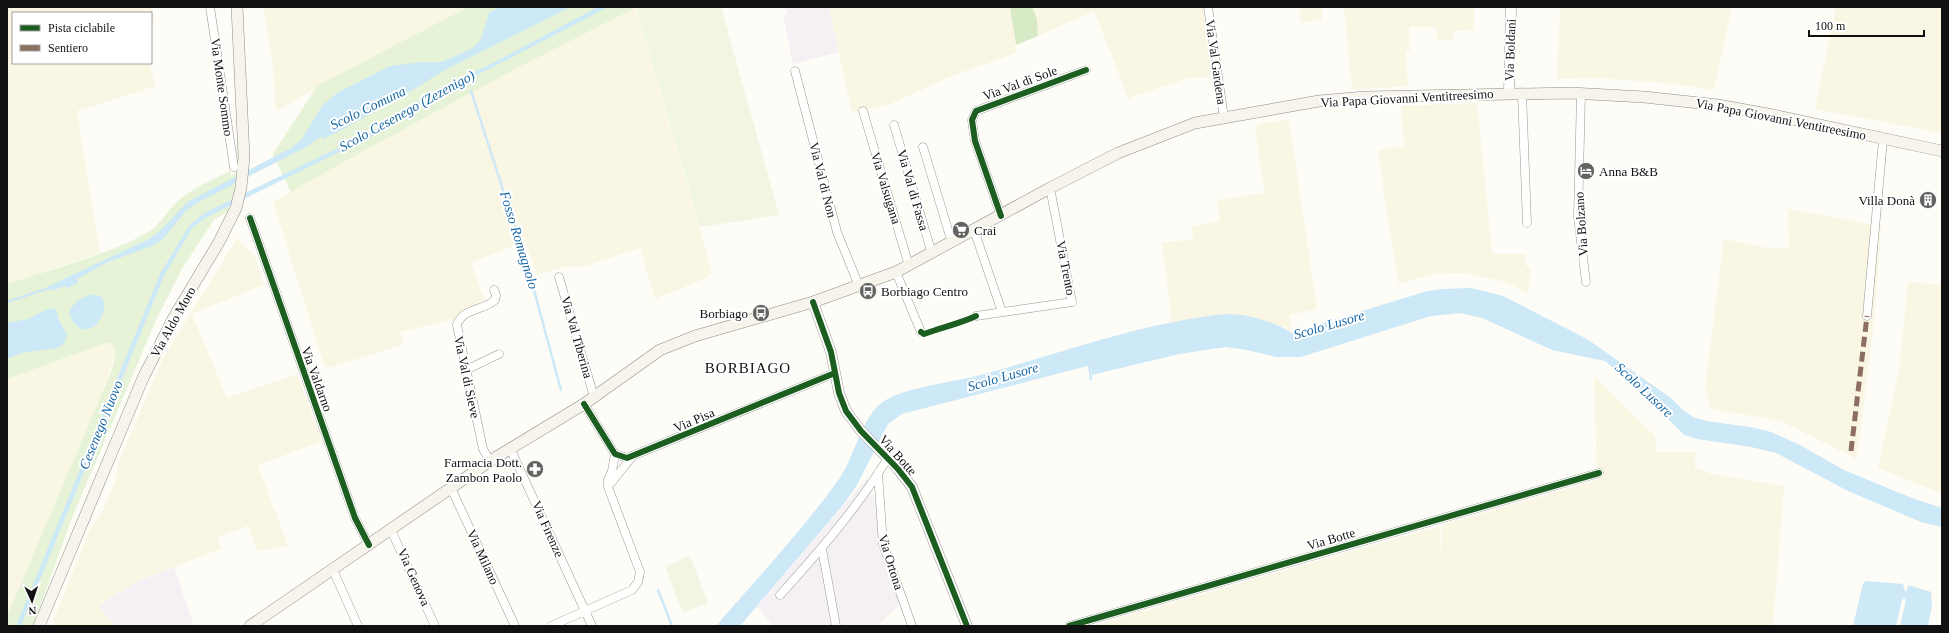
<svg xmlns="http://www.w3.org/2000/svg" width="1949" height="633" viewBox="0 0 1949 633" font-family="Georgia,serif">
  <rect width="100%" height="100%" fill="#fdfcf7"/>
  <!-- industrial -->
  <path fill="#f5f0f3" d="M 785,7 L 829,7 L 839,52 L 793,64 L 783,15 L 787,14 Z
    M 867,478 L 900,581 L 903,601 L 877,626 L 774,626 L 757,607 Z
    M 174,567 L 194,626 L 115,626 L 98,606 L 138,581 Z"/>
  <!-- farmland -->
  <path fill="#f9f7e4" d="M 7,7 L 151,7 L 155,21 L 151,22 L 151,13 L 13,13 L 13,63 L 149,63 L 156,86 L 77,111 L 100,253 L 7,284 Z
    M 263,7 L 468,7 L 325,82 L 312,91 L 276,111 L 273,67 Z
    M 636,7 L 712,272 L 704,279 L 655,299 L 640,248 L 586,266 L 563,267 L 537,275 L 525,241 L 471,263 L 486,303 L 456,319 L 400,332 L 404,344 L 329,368 L 324,365 L 273,202 L 347,160 L 519,67 Z
    M 829,7 L 1010,7 L 1017,53 L 954,75 L 888,105 L 854,112 L 851,109 Z
    M 1032,7 L 1203,7 L 1212,77 L 1189,78 L 1135,96 L 1129,100 L 1094,11 L 1038,36 L 1037,19 Z
    M 1299,7 L 1322,7 L 1322,19 L 1301,23 Z
    M 1344,7 L 1474,7 L 1474,30 L 1453,31 L 1453,40 L 1437,40 L 1436,27 L 1409,27 L 1410,51 L 1406,51 L 1408,86 L 1352,90 Z
    M 1560,7 L 1732,7 L 1714,90 L 1666,83 L 1596,78 L 1557,79 Z
    M 1836,7 L 1942,7 L 1942,133 L 1815,109 Z
    M 1477,103 L 1492,254 L 1526,254 L 1525,265 L 1531,268 L 1528,293 L 1506,282 L 1463,273 L 1433,274 L 1399,284 L 1387,215 L 1378,150 L 1404,146 L 1401,106 Z
    M 1289,119 L 1317,309 L 1290,315 L 1291,333 L 1284,327 L 1246,316 L 1233,314 L 1212,315 L 1170,323 L 1171,313 L 1162,242 L 1193,240 L 1192,226 L 1220,221 L 1217,200 L 1265,193 L 1255,130 L 1258,124 Z
    M 1788,209 L 1881,226 L 1875,312 L 1857,459 L 1781,421 L 1711,409 L 1705,387 L 1724,239 L 1768,248 L 1789,249 Z
    M 238,237 L 243,245 L 254,255 L 264,285 L 192,314 L 227,398 L 297,374 L 322,441 L 258,465 L 288,546 L 257,551 L 248,526 L 217,537 L 221,549 L 138,581 L 98,605 L 115,626 L 51,626 L 89,531 L 103,510 L 115,482 L 118,464 L 163,358 Z
    M 1908,282 L 1942,285 L 1942,494 L 1878,468 L 1899,370 Z
    M 106,343 L 111,343 L 114,346 L 115,356 L 103,391 L 7,616 L 7,379 Z
    M 1594,376 L 1655,436 L 1656,452 L 1695,452 L 1695,468 L 1712,474 L 1784,486 L 1773,626 L 1091,626 L 1440,526 L 1441,562 L 1442,525 L 1597,480 Z"/>
  <!-- green -->
  <path fill="#e7f3d7" d="M 468,7 L 637,7 L 519,67 L 347,160 L 291,192 L 273,154 L 317,86 Z
    M 230,171 L 231,176 L 236,173 L 234,193 L 227,212 L 214,220 L 183,267 L 157,318 L 72,518 L 33,626 L 7,626 L 7,616 L 103,391 C 108,378 122,354 111,343 L 106,343 L 7,379 L 7,284 C 50,269 110,255 148,232 C 160,225 167,211 177,202 C 192,188 212,180 230,171 Z"/>
  <!-- forest -->
  <path fill="#d8eac5" d="M 1010,7 L 1032,7 L 1037,19 L 1038,36 L 1016,45 Z"/>
  <!-- pitch -->
  <path fill="#f0f6e1" d="M 636,7 L 721,7 L 779,215 L 700,227 Z
    M 690,556 L 708,603 L 683,613 L 665,566 Z"/>
  <!-- water -->
  <path fill="#cde8f7" d="M 499,7 L 571,7 L 445,70 L 390,104 L 324,139 L 322,136 L 308,146 L 197,203 L 186,211 L 163,239 L 152,246 L 108,262 L 77,279 L 78,283 L 67,288 L 65,286 L 52,291 L 47,287 L 149,239 C 165,229 175,213 189,201 L 291,148 L 301,140 L 322,106 L 337,93 L 390,66 L 423,62 L 442,62 L 473,48 L 481,39 L 489,13 Z
    M 598,7 L 608,7 L 493,67 L 438,94 L 374,135 L 205,218 L 192,228 L 164,276 L 21,626 L 16,626 L 160,274 L 189,226 L 204,213 L 371,132 L 437,90 L 493,63 Z
    M 1471,288 L 1503,296 L 1587,339 L 1671,398 L 1683,410 L 1693,417 L 1706,421 L 1750,427 L 1771,432 L 1800,445 L 1844,470 L 1912,498 L 1942,508 L 1942,527 L 1921,522 L 1848,491 L 1776,453 L 1751,447 L 1697,439 L 1684,435 L 1643,394 L 1605,361 L 1552,350 L 1482,318 L 1461,313 L 1431,316 L 1301,357 L 1276,357 L 1247,350 L 1226,347 L 1179,354 L 1092,375 L 1091,365 L 902,414 L 888,424 L 857,485 L 843,505 L 740,626 L 716,626 C 757,578 802,531 839,479 C 854,458 861,421 879,405 C 898,388 948,383 973,377 C 1034,361 1093,340 1154,326 C 1179,321 1205,315 1231,314 C 1246,314 1279,323 1291,333 L 1424,292 L 1441,289 Z
    M 92,294 L 102,297 C 111,313 89,342 75,324 C 71,319 69,315 70,309 L 78,300 Z
    M 53,308 L 57,311 L 59,320 L 67,335 L 64,344 L 57,348 L 22,353 L 7,359 L 7,323 L 28,319 L 45,310 Z
    M 1866,581 L 1903,584 L 1905,591 L 1907,591 L 1908,585 L 1931,592 L 1932,606 L 1928,626 L 1900,626 L 1906,600 L 1904,598 L 1902,600 L 1896,626 L 1853,626 L 1863,584 Z"/>
  <g fill="none" stroke-linecap="round" stroke-linejoin="round">
    <!-- stream -->
    <path stroke="#cde8f7" stroke-width="2.5" d="M 471,91 L 527,264 L 561,390
      M 7,302 L 52,287
      M 1089,362 L 1091,379
      M 658,590 L 672,626"/>
    <defs>
      <path id="minor" d="M 210,7 L 234,167
        M 1208,7 L 1224,118
        M 795,71 L 837,232 L 859,286
        M 1522,93 L 1527,223
        M 1581,94 L 1578,217 L 1586,282
        M 863,111 L 909,266
        M 894,125 L 932,254
        M 923,147 L 952,243
        M 1001,216 L 975,141 L 972,120 L 976,111 L 1086,70
        M 250,218 L 355,518 L 369,545
        M 974,230 L 1002,312
        M 896,272 L 921,332
        M 559,277 L 594,397
        M 976,316 L 1072,302 L 1050,188
        M 1867,316 L 1883,140
        M 466,370 L 499,354
        M 584,404 L 615,454 L 627,458 L 835,373
        M 510,448 L 592,626
        M 490,461 L 483,449 L 457,325 C 462,308 483,311 495,300 L 496,295 L 494,290
        M 878,473 L 883,544 L 912,626
        M 611,483 L 631,458
        M 451,488 L 515,626
        M 391,530 L 435,626
        M 822,549 L 836,626
        M 333,570 L 358,626
        M 780,595 C 819,552 857,508 888,458
        M 551,626 L 632,590 L 638,582 L 640,572 L 608,487 L 608,480 L 612,471 L 615,454
        M 1069,626 L 1599,473"/>
      <path id="tertiary" d="M 1509,93 L 1511,7
        M 813,302 L 831,352 L 839,393 L 846,411 L 861,431 L 898,469 L 912,487 L 967,626"/>
      <path id="secondary" d="M 39,626 L 143,378 L 174,317 L 219,242 L 236,208 L 241,188 L 244,157 L 237,7
        M 250,626 L 490,461 L 584,404 L 660,350 L 695,336 L 813,302 L 896,272 L 1050,188 L 1118,153 L 1195,123 L 1319,101 L 1365,97 L 1571,93 L 1644,97 L 1718,105 L 1773,115 L 1942,151"/>
    </defs>
    <!-- minor casing -->
    <use href="#minor" stroke="#979795" stroke-width="9"/>
    <!-- tertiary casing -->
    <use href="#tertiary" stroke="#979795" stroke-width="11"/>
    <!-- secondary casing -->
    <use href="#secondary" stroke="#8e8d8b" stroke-width="12"/>
    <!-- minor -->
    <use href="#minor" stroke="#fffffe" stroke-width="8"/>
    <!-- tertiary -->
    <use href="#tertiary" stroke="#fffffe" stroke-width="10"/>
    <!-- secondary -->
    <use href="#secondary" stroke="#f6f4eb" stroke-width="11"/>
    <!-- quiet -->
    <path stroke="#8d6e63" stroke-width="5" stroke-dasharray="10 5" stroke-linecap="butt" d="M 1851,451 L 1867,316"/>
    <defs>
      <path id="cycleway" d="M 1001,216 L 975,141 L 972,120 L 976,111 L 1086,70
        M 250,218 L 355,518 L 369,545
        M 813,302 L 831,352 L 839,393 L 846,411 L 861,431 L 898,469 L 912,487 L 967,626
        M 921,332 L 924,334 C 942,327 959,324 976,316
        M 584,404 L 615,454 L 627,458 L 835,373
        M 1069,626 L 1599,473"/>
    </defs>
    <!-- cycleway casing -->
    <use href="#cycleway" stroke="#fff" stroke-width="8"/>
    <!-- cycleway -->
    <use href="#cycleway" stroke="#1b5e20" stroke-width="6"/>
  </g>
  <!-- icons -->
  <defs>
    <symbol id="hotel-disc" viewBox="-11 -11 22 22"><circle r="9.5" fill="#646362" stroke="#fff"/><path d="M-6-4.5h1.5V1H6V5H4.5V3h-9V5H-6ZM-4 0a1.8 1.8 0 1 1 3.6 0ZM.5 0V-2.5h3Q6-2.5 6 0Z" fill="#fff"/></symbol>
    <symbol id="building-disc" viewBox="-11 -11 22 22"><circle r="9.5" fill="#646362" stroke="#fff"/><path d="M-4-6H4V6H1V3H-1V6H-4ZM-2.5-4.3h1.7v1.8h-1.7ZM.8-4.3h1.7v1.8H.8ZM-2.5-1h1.7V.8h-1.7ZM.8-1h1.7V.8H.8Z" fill="#fff"/></symbol>
    <symbol id="supermarket-disc" viewBox="-11 -11 22 22"><circle r="9.5" fill="#646362" stroke="#fff"/><path d="M-6-5.5h2.5l.6 2H6L4.5 2H-2.5L-4.4-4H-6ZM-1.5 3.2a1.3 1.3 0 1 0 .1 0ZM3 3.2a1.3 1.3 0 1 0 .1 0Z" fill="#fff"/></symbol>
    <symbol id="bus-disc" viewBox="-11 -11 22 22"><circle r="9.5" fill="#646362" stroke="#fff"/><path d="M-5-6H5V4H4V6H2V4H-2V6H-4V4H-5ZM-3.5-4V0h7V-4ZM-3.5 1.2v1.5H-2V1.2ZM2 1.2v1.5H3.5V1.2Z" fill="#fff"/></symbol>
    <symbol id="pharmacy-disc" viewBox="-11 -11 22 22"><circle r="9.5" fill="#646362" stroke="#fff"/><path d="M-2-6h4v4h4v4h-4v4h-4v-4h-4v-4h4Z" fill="#fff"/></symbol>
  </defs>
  <g fill-rule="evenodd">
    <use href="#hotel-disc" x="1576" y="161" width="20" height="20"/>
    <use href="#building-disc" x="1918" y="190" width="20" height="20"/>
    <use href="#supermarket-disc" x="951" y="220" width="20" height="20"/>
    <use href="#bus-disc" x="858" y="281" width="20" height="20"/>
    <use href="#bus-disc" x="751" y="303" width="20" height="20"/>
    <use href="#pharmacy-disc" x="525" y="459" width="20" height="20"/>
  </g>
  <g text-anchor="middle" dominant-baseline="central" stroke-width="4" stroke-linejoin="round" paint-order="stroke">
    <!-- street labels -->
    <g font-size="13" fill="#111" stroke="#fff">
      <text transform="translate(1510 50) rotate(-88)">Via Boldani</text>
      <text transform="translate(1216 62) rotate(82)">Via Val Gardena</text>
      <text transform="translate(1020 83) rotate(-20)">Via Val di Sole</text>
      <text transform="translate(222 87) rotate(82)">Via Monte Sommo</text>
      <text transform="translate(1407 98) rotate(-3)">Via Papa Giovanni Ventitreesimo</text>
      <text transform="translate(1781 119) rotate(11)">Via Papa Giovanni Ventitreesimo</text>
      <text transform="translate(823 180) rotate(76)">Via Val di Non</text>
      <text transform="translate(886 188) rotate(73)">Via Valsugana</text>
      <text transform="translate(913 190) rotate(74)">Via Val di Fassa</text>
      <text transform="translate(1581 224) rotate(-94)">Via Bolzano</text>
      <text transform="translate(1066 268) rotate(79)">Via Trento</text>
      <text transform="translate(173 322) rotate(-61)">Via Aldo Moro</text>
      <text transform="translate(577 337) rotate(74)">Via Val Tiberina</text>
      <text transform="translate(467 377) rotate(78)">Via Val di Sieve</text>
      <text transform="translate(317 379) rotate(70)">Via Valdarno</text>
      <text transform="translate(694 420) rotate(-23)">Via Pisa</text>
      <text transform="translate(898 455) rotate(48)">Via Botte</text>
      <text transform="translate(548 529) rotate(66)">Via Firenze</text>
      <text transform="translate(1331 539) rotate(-16)">Via Botte</text>
      <text transform="translate(483 557) rotate(65)">Via Milano</text>
      <text transform="translate(891 562) rotate(73)">Via Ortona</text>
      <text transform="translate(414 577) rotate(66)">Via Genova</text>
    </g>
    <!-- poi labels -->
    <g font-size="13" fill="#111" stroke="#fff" text-anchor="start">
      <text x="1599" y="171">Anna B&amp;B</text>
      <text x="1915" y="200" text-anchor="end">Villa Donà</text>
      <text x="974" y="230">Crai</text>
      <text x="881" y="291">Borbiago Centro</text>
      <text x="748" y="313" text-anchor="end">Borbiago</text>
      <text x="522" y="462" text-anchor="end">Farmacia Dott.<tspan x="522" dy="15">Zambon Paolo</tspan></text>
    </g>
    <!-- water labels -->
    <g font-size="14" font-style="italic" fill="#1768a6" stroke="#fff">
      <text transform="translate(368 108) rotate(-26)">Scolo Comuna</text>
      <text transform="translate(407 111) rotate(-29)">Scolo Cesenego (Zezenigo)</text>
      <text transform="translate(519 240) rotate(73)">Fosso Romagnolo</text>
      <text transform="translate(1329 325) rotate(-16)">Scolo Lusore</text>
      <text transform="translate(1003 377) rotate(-16)">Scolo Lusore</text>
      <text transform="translate(1644 390) rotate(43)">Scolo Lusore</text>
      <text transform="translate(101 425) rotate(-68)">Cesenego Nuovo</text>
    </g>
    <!-- quarter labels -->
    <g font-size="15" letter-spacing="1" fill="#111" stroke="#fff">
      <text x="748" y="368">BORBIAGO</text>
    </g>
  </g>
  <!-- border -->
  <rect width="1949" height="633" fill="none" stroke="#111111" stroke-width="16"/>
  <!-- legend -->
  <rect x="12" y="12" width="140" height="52" fill="#ffffff" stroke="#a0a0a0"/>
  <rect x="20" y="25" width="20" height="6" fill="#1b5e20" stroke="#a0a0a0"/>
  <text x="48" y="32" font-size="12" fill="#111111">Pista ciclabile</text>
  <rect x="20" y="45" width="20" height="6" fill="#8d6e63" stroke="#a0a0a0"/>
  <text x="48" y="52" font-size="12" fill="#111111">Sentiero</text>
  <!-- north arrow -->
  <g transform="translate(32 601) rotate(177)" stroke="#ffffff" stroke-width="3" paint-order="stroke">
  <path d="M0-3L7 15L0 10L-7 15Z" fill="#111111"/>
  <text y="-6" font-size="11" font-weight="bold" text-anchor="middle" fill="#111111">N</text>
  </g>
  <!-- scale -->
  <path d="M1809 30v6h115v-6" fill="none" stroke="#111111" stroke-width="2"/>
  <text x="1815" y="30" font-size="12" fill="#111111" stroke="#ffffff" stroke-width="3" paint-order="stroke">100 m</text>
</svg>
